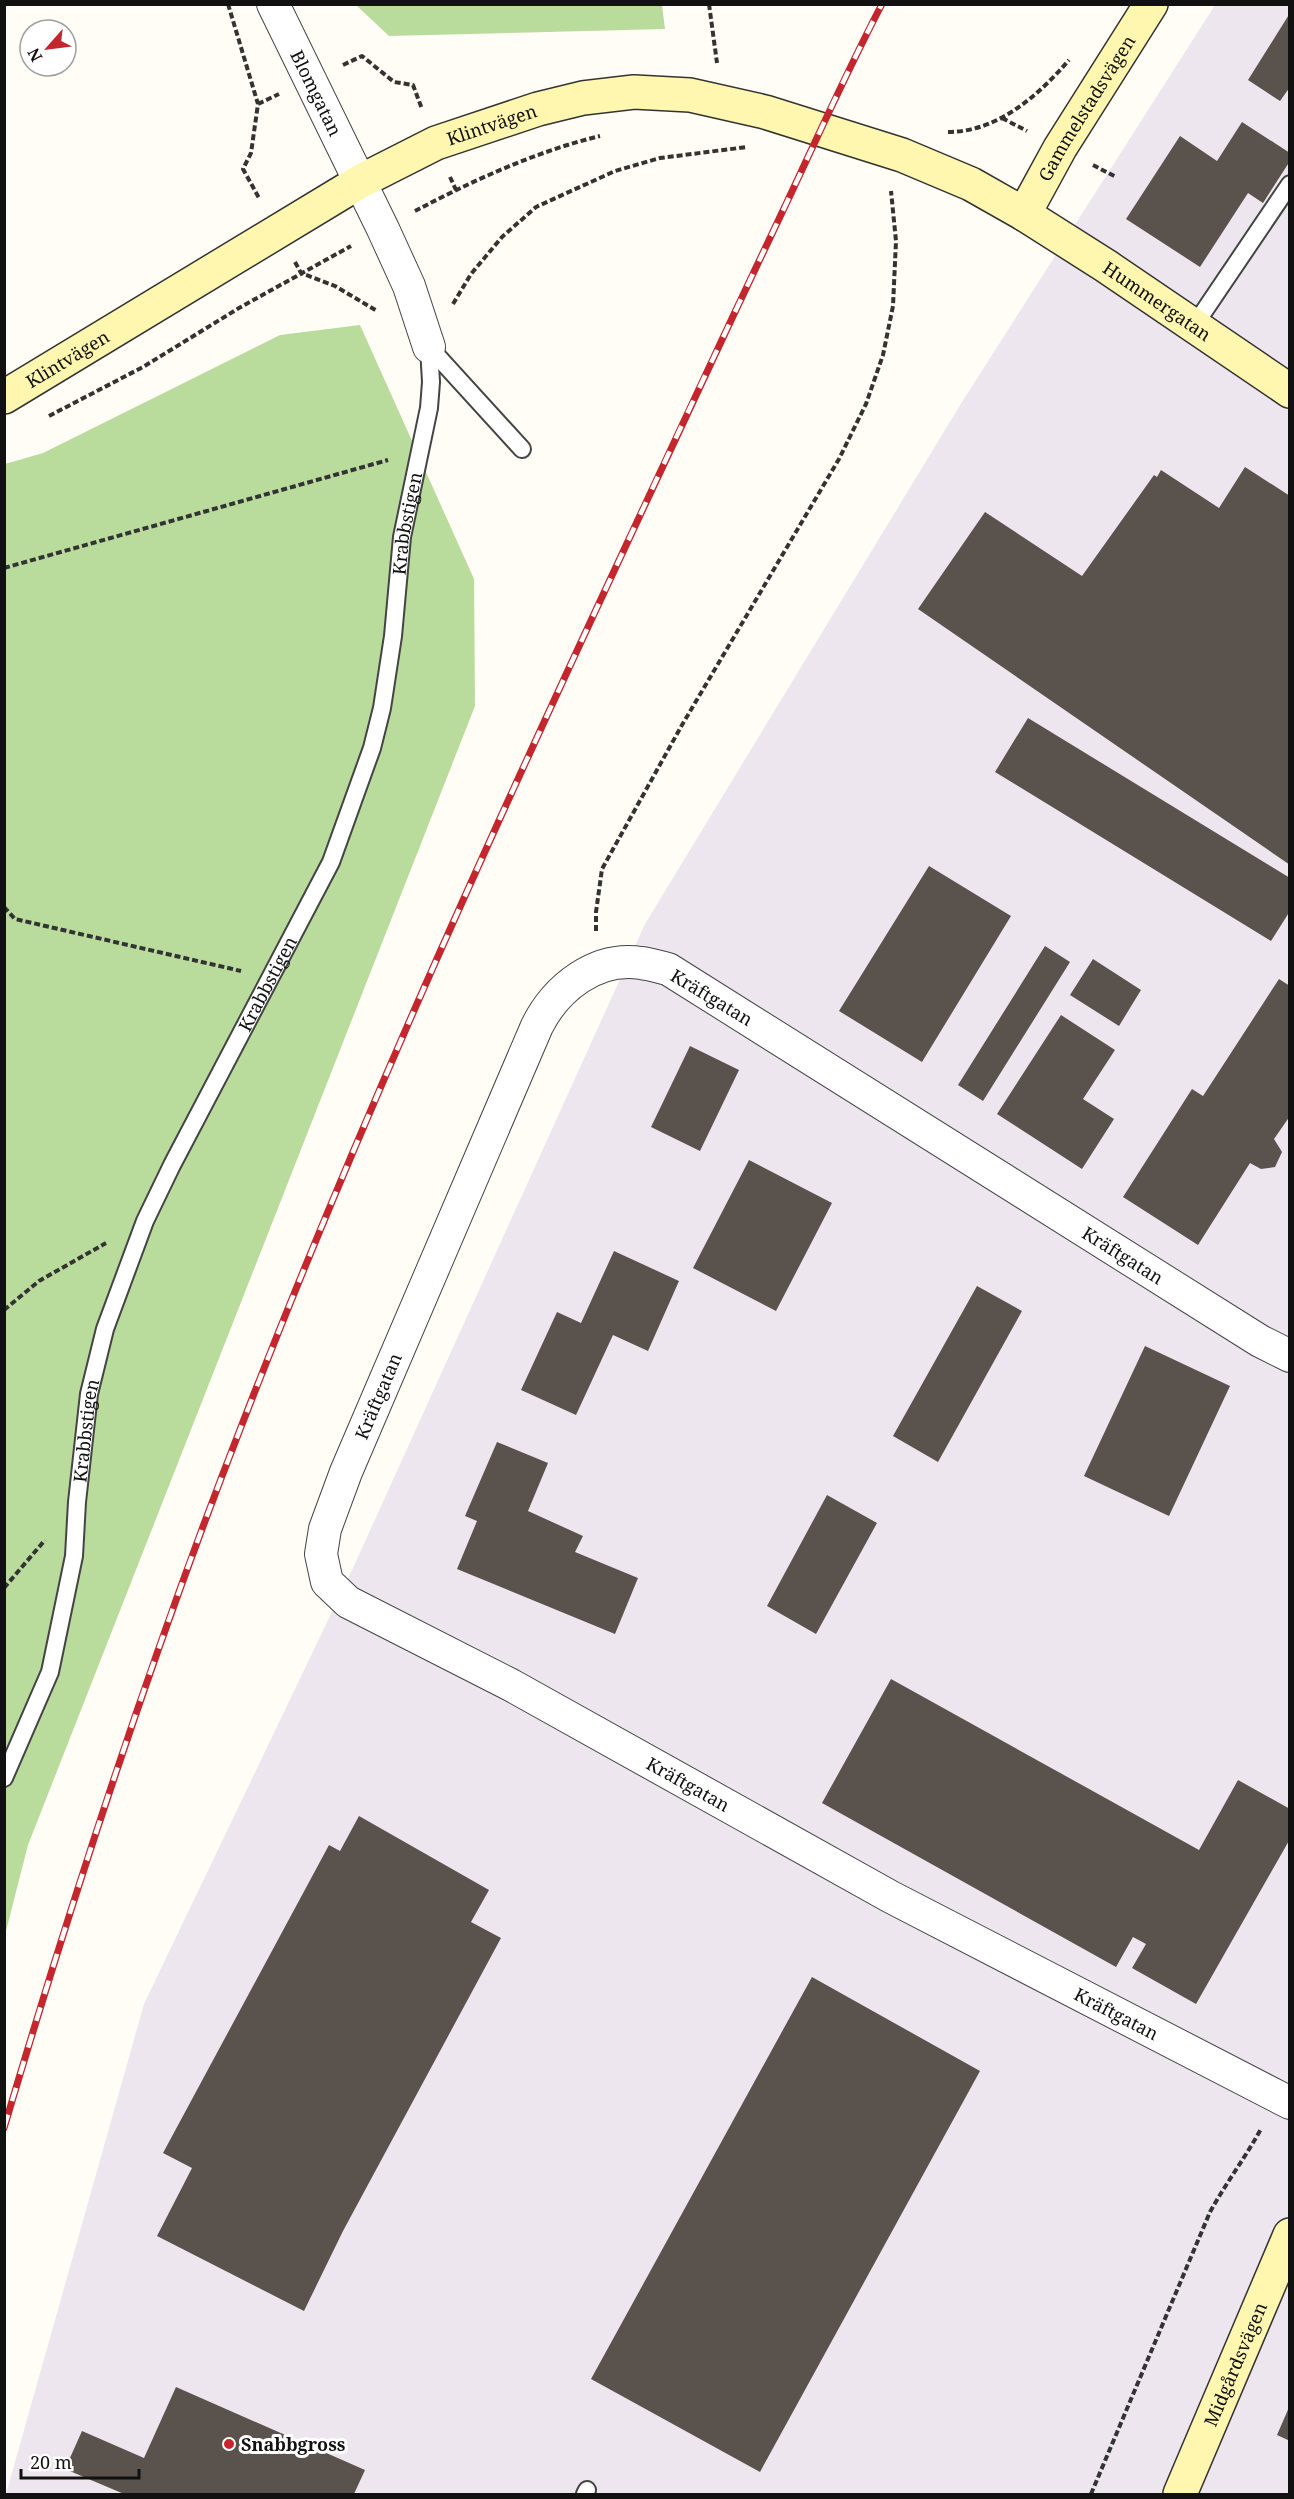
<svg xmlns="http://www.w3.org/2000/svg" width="1294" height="2499" viewBox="0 0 1294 2499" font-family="'Noto Serif',serif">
  <rect width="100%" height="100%" fill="#fffdf5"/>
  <!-- industrial -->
  <path fill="#eee6ef" d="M 1215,5 L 1289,5 L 1289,2494 L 6,2494 L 144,2004 L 353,1568 L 645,924 L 962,402 Z"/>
  <!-- forest -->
  <path fill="#b9dc9c" d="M 356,5 L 662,5 L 665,29 L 389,36 Z
    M 360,325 L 474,579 L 475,706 L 28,1845 L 5,1935 L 5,464 L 43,453 L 280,335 Z"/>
  <!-- building -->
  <path fill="#5a524d" d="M 1290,13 L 1290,87 L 1280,101 L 1248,80 Z
    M 1242,122 L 1290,153 L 1290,161 L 1263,203 L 1248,193 L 1200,267 L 1126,219 L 1180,136 L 1217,161 Z
    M 1245,467 L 1290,496 L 1290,865 L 918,609 L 985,512 L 1082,576 L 1154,475 L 1157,477 L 1161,470 L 1219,508 Z
    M 1028,718 L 1290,878 L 1290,911 L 1271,941 L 995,772 Z
    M 929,866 L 1011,916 L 922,1062 L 839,1011 Z
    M 1045,946 L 1070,962 L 983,1101 L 958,1085 Z
    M 1093,959 L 1141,990 L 1119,1026 L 1070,995 Z
    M 1279,979 L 1290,986 L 1290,1116 L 1274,1139 L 1282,1152 L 1275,1167 L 1261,1169 L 1250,1163 L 1198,1245 L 1123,1197 L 1192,1089 L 1203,1096 Z
    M 1061,1015 L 1115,1050 L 1083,1099 L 1114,1119 L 1082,1169 L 997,1114 Z
    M 690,1046 L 739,1070 L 700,1151 L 651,1127 Z
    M 749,1160 L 832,1203 L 776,1311 L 693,1268 Z
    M 614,1251 L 679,1281 L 648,1351 L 613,1335 L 576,1415 L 521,1390 L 557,1312 L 581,1323 Z
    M 977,1286 L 1022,1311 L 938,1462 L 893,1436 Z
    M 1145,1346 L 1230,1386 L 1169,1516 L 1084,1476 Z
    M 497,1442 L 548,1463 L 528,1511 L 583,1536 L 575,1552 L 638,1578 L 615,1634 L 457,1569 L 477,1521 L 465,1516 Z
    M 827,1495 L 877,1523 L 816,1634 L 767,1606 Z
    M 891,1679 L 1199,1850 L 1238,1780 L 1290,1809 L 1290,1839 L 1196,2004 L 1132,1968 L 1146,1944 L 1133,1937 L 1116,1967 L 822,1803 Z
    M 359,1816 L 489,1890 L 471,1922 L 501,1938 L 343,2231 L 304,2311 L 157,2236 L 192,2168 L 163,2153 L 329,1845 L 340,1851 Z
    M 812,1977 L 980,2071 L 760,2472 L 591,2379 Z
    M 176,2387 L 365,2470 L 354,2494 L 124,2494 L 65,2469 L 82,2431 L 144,2458 Z
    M 1290,2405 L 1290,2441 L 1277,2435 Z"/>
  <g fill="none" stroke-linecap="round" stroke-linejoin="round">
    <defs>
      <g id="lane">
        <path d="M 1194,326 L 1290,184"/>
        <path d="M 429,347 L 522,449"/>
        <path id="s1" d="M 4,1778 L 50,1672 L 74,1556 L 77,1502 L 89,1394 L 105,1329 L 145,1221 L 172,1165 L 331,862 L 372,748 L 382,708 L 393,636 L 402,537 L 429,408 L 431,382 L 429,347"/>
        <path d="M 585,2494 L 587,2490"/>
      </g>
      <g id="street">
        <path id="s2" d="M 273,4 L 383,229 L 409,286 L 429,347"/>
        <path id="s3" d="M 1290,1356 L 1260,1341 L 668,969 C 659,967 650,964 641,963 C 596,956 556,988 537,1026 L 346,1472 L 325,1529 L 321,1554 L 327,1582 L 348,1602 L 511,1685 L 891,1897 L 1290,2103"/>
      </g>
      <g id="secondary">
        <path id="s4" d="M 1024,214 L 1060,148 L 1151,4"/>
        <path id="s5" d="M 4,397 L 361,181 L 436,143 L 538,109 L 583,98 L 634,92 L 690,95 L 765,112 L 902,155 L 971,184 L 1024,214 L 1106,266 L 1290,391"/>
        <path id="s6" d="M 1180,2494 L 1290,2235"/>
      </g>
    </defs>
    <!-- lane casing -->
    <use href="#lane" stroke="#444" stroke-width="20"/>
    <!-- street casing -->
    <use href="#street" stroke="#444" stroke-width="34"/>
    <!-- secondary casing -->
    <use href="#secondary" stroke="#333" stroke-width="36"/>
    <!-- path -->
    <path stroke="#333" stroke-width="4" stroke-dasharray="6 3" stroke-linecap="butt" d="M 228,4 L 258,104 L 251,153 L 243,169 L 259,198
      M 709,4 L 717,63
      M 343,65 L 362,56 L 394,82 L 413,85 L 422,109
      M 258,104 L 279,94
      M 1002,118 L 1027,131
      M 948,132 C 997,132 1038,96 1069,60
      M 1093,165 L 1116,177
      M 450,177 L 456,190
      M 415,211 C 472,181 537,151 600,136
      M 295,262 L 301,273 L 335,286 L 377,311
      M 453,304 L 471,274 L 502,237 L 536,207 L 615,171 L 660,158 L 747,147
      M 49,416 L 143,367 L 239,308 L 351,246
      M 4,568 L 388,460
      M 4,907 L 15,919 L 241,971
      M 596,931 L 596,912 L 602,869 L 682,725 L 839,459 L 866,404 L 883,355 L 893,306 L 896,241 L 891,191
      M 4,1310 L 39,1281 L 106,1243
      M 4,1588 L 45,1540
      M 1091,2494 L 1210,2212 C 1226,2183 1245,2158 1261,2129"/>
    <!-- lane -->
    <use href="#lane" stroke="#fff" stroke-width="16"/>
    <!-- street -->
    <use href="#street" stroke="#fff" stroke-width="32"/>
    <!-- secondary -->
    <use href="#secondary" stroke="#fff6b0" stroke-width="33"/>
    <defs>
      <path id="rail" d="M 4,2128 C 74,1892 151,1657 241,1427 C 354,1136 483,852 615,569 C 672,446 729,324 787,202 C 818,136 848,69 882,4"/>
    </defs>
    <!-- rail casing -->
    <use href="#rail" stroke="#c4262e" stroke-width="7"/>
    <!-- rail -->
    <use href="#rail" stroke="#fff" stroke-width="4.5" stroke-dasharray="14" stroke-linecap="butt"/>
  </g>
  <!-- markers -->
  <circle fill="#c4262e" stroke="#fff" stroke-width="2" cx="229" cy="2444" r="6"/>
  <g text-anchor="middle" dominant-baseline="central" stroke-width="6" stroke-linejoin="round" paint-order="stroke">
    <!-- street labels -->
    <g font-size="18" fill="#111" stroke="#fff">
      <text stroke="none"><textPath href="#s2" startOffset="99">Blomgatan</textPath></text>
      <text stroke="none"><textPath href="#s4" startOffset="123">Gammelstadsvägen</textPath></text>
      <text stroke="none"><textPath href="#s5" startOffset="560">Klintvägen</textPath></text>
      <text stroke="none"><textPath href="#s5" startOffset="1278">Hummergatan</textPath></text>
      <text stroke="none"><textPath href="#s5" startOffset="74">Klintvägen</textPath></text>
      <text stroke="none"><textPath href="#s1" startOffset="1332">Krabbstigen</textPath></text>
      <text stroke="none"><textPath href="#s1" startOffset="846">Krabbstigen</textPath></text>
      <text transform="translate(712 997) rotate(31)">Kräftgatan</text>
      <text transform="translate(1123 1255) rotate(32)">Kräftgatan</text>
      <text transform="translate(378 1396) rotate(-67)">Kräftgatan</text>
      <text stroke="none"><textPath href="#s1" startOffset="360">Krabbstigen</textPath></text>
      <text stroke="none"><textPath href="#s3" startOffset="1905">Kräftgatan</textPath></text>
      <text stroke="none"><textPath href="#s3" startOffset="2391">Kräftgatan</textPath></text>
      <text stroke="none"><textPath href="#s6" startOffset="141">Midgårdsvägen</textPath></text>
    </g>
    <!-- poi labels -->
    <g font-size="18" font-weight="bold" fill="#111" stroke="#fff" text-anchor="start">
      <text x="241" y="2444">Snabbgross</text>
    </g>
  </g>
  <!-- border -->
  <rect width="1294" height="2499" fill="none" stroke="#111111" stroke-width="12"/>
  <!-- north arrow -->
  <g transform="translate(48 48) rotate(242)"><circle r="28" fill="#ffffff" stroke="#a0a0a0" stroke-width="1.5"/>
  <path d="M0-4.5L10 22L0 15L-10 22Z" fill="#c4262e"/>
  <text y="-9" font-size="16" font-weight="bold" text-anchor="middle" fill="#111111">N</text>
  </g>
  <!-- scale -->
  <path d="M21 2469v9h118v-9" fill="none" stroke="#111111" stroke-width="3"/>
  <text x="30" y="2469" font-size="18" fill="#111111" stroke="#ffffff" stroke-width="4.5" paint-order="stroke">20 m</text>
</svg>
